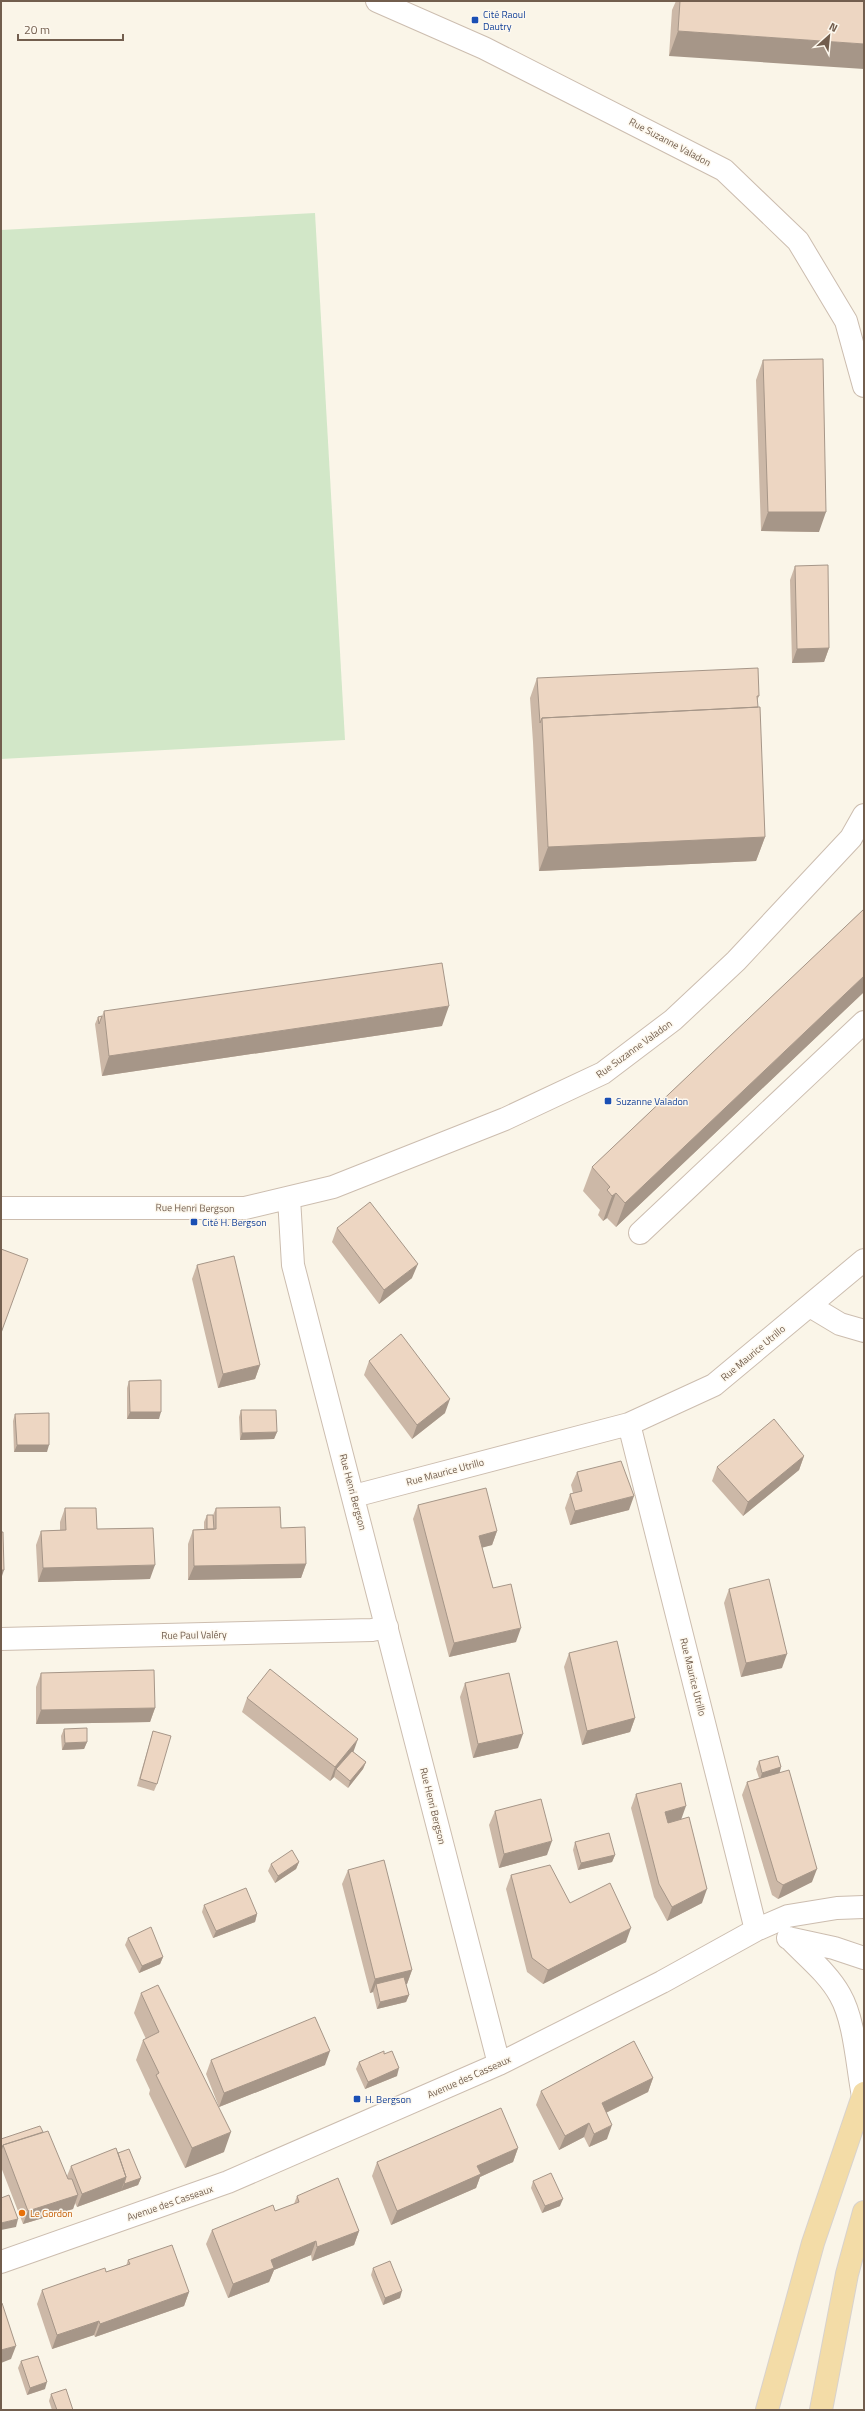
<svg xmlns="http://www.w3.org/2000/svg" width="865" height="2411" viewBox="0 0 865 2411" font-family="'Titillium Web',sans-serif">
  <rect width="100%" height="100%" fill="#faf5e8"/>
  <!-- green -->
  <path fill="#d2e7c8" d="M 315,213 L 345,740 L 1,759 L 1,230 Z"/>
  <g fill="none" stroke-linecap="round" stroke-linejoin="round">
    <defs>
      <path id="minor" d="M 377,1 L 484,48 L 724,170 L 798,241 L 846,321 L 864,386
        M 289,1198 L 293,1265 L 499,2064
        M 1,1208 L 245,1208 L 333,1187 L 505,1119 L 603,1073 L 673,1020 L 736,961 L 851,838 L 864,815
        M 640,1233 L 864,1022
        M 810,1306 L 840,1324 L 864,1331
        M 629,1424 L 756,1930
        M 354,1496 L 629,1424 L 714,1385 L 864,1260
        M 1,1639 L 372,1630 L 387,1627
        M 788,1938 L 834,1948 L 864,1958
        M 789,1938 C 806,1956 828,1973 840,1995 C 855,2021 857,2066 863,2096
        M 1,2262 L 228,2182 L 499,2064 L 662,1982 L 756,1930 L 788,1916 L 837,1908 L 864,1907"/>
      <path id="major" d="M 767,2410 L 813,2243 L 864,2093
        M 821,2410 L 847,2274 L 864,2212"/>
    </defs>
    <!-- minor casing -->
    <use href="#minor" stroke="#ccbdaf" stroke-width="24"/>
    <!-- major casing -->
    <use href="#major" stroke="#d8d2cd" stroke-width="24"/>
    <!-- minor -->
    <use href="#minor" stroke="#fff" stroke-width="22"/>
    <!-- major -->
    <use href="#major" stroke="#f3dca7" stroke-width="22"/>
  </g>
  <!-- wall -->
  <path fill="#ccb8a7" d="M 676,1 L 864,1 L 669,56 L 672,10 Z
    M 763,360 L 819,532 L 761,531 L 756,380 Z
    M 795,566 L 829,648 L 824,662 L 792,663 L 790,580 Z
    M 537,678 L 759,696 L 757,701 L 765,837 L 756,861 L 539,871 L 533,742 L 530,698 Z
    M 864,909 L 864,992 L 616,1227 L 607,1218 L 603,1221 L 598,1215 L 600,1210 L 583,1191 L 592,1167 Z
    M 104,1011 L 442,1026 L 102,1076 L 95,1024 L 98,1017 L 102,1016 Z
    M 337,1228 L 412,1278 L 379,1304 L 332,1242 Z
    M 197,1265 L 260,1365 L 255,1379 L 218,1388 L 192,1279 Z
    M 369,1361 L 445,1413 L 412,1439 L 364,1375 Z
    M 129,1381 L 159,1419 L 127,1419 L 127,1388 Z
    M 241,1410 L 277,1432 L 274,1439 L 240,1440 L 239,1417 Z
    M 15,1414 L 47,1452 L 14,1452 L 13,1421 Z
    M 804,1456 L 799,1470 L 743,1516 L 712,1481 L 717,1467 Z
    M 577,1472 L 629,1510 L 570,1525 L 565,1508 L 570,1494 L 573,1493 L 571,1485 Z
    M 418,1505 L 497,1531 L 492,1545 L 482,1547 L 493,1588 L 516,1642 L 449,1657 L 413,1519 Z
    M 65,1508 L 97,1529 L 150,1579 L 38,1582 L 36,1545 L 41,1531 L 60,1530 L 60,1522 Z
    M 216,1508 L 281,1528 L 306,1564 L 301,1578 L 188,1580 L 188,1544 L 193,1530 L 204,1529 L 204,1522 L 207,1515 L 213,1515 Z
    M 729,1589 L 782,1668 L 741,1677 L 724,1603 Z
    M 569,1653 L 635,1718 L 630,1732 L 582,1745 L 564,1667 Z
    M 41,1673 L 155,1708 L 150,1722 L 36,1724 L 36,1687 Z
    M 465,1683 L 518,1748 L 473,1758 L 460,1697 Z
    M 247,1698 L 353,1752 L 366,1762 L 363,1769 L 348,1788 L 334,1777 L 330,1781 L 242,1712 Z
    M 64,1729 L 87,1742 L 84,1749 L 62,1750 L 61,1736 Z
    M 153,1731 L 157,1784 L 154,1791 L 137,1786 Z
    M 759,1761 L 781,1767 L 779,1773 L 812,1882 L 778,1899 L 772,1895 L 742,1795 L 747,1782 L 759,1778 L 756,1769 Z
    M 636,1794 L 681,1819 L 702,1903 L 667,1921 L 654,1897 L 631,1808 Z
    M 495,1811 L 547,1855 L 499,1868 L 489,1825 Z
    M 575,1842 L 615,1855 L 612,1862 L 578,1870 L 573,1850 Z
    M 299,1862 L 296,1869 L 275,1883 L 268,1871 L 271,1864 Z
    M 348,1870 L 412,1970 L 407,1984 L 406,1984 L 409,1995 L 406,2002 L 377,2009 L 373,1992 L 370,1993 L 342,1884 Z
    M 511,1875 L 570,1903 L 626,1942 L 543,1984 L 527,1972 L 506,1889 Z
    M 204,1905 L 257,1914 L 255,1922 L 213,1938 L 202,1912 Z
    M 128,1938 L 163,1957 L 160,1964 L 139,1973 L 125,1945 Z
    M 141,1993 L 224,2152 L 185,2168 L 149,2094 L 150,2090 L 136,2060 L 143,2040 L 146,2039 L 134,2013 Z
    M 384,2054 L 397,2076 L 365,2089 L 356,2069 L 359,2062 Z
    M 211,2060 L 325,2065 L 219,2107 L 206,2074 Z
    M 653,2078 L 648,2092 L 606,2113 L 607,2139 L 589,2147 L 584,2137 L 559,2150 L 536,2105 L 541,2091 Z
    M 1,2139 L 67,2176 L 71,2166 L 118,2153 L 141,2178 L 138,2185 L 77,2207 L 75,2203 L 73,2209 L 23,2224 L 1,2167 Z
    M 518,2148 L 513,2162 L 480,2177 L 476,2188 L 391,2225 L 372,2176 L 377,2162 Z
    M 533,2181 L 560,2206 L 542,2213 L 531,2188 Z
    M 297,2196 L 359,2231 L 354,2245 L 312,2261 L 311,2255 L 274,2270 L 269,2282 L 228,2298 L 206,2244 L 212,2230 L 275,2211 L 294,2204 Z
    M 128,2260 L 189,2292 L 184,2306 L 95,2337 L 94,2335 L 52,2349 L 37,2304 L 42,2290 L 126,2266 Z
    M 373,2268 L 400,2298 L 383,2305 L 371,2275 Z
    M 21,2361 L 45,2389 L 27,2395 L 18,2368 Z
    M 51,2394 L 73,2410 L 52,2410 L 49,2401 Z"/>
  <!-- shaded-wall -->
  <path fill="#a69688" d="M 678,31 L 864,44 L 864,69 L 669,56 Z
    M 768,512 L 826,512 L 819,532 L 761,531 Z
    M 829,648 L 824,662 L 792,663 L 797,649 Z
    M 765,837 L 756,861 L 539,871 L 548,847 Z
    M 864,976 L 864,992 L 616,1227 L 625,1203 Z
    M 449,1006 L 442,1026 L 102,1076 L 109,1056 Z
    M 616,1193 L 607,1218 L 603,1221 L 612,1196 Z
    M 418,1264 L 412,1278 L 379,1304 L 384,1290 Z
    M 260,1365 L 255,1379 L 218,1388 L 223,1374 Z
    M 450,1399 L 445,1413 L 412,1439 L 417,1425 Z
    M 130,1412 L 161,1412 L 159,1419 L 127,1419 Z
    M 277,1432 L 274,1439 L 240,1440 L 242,1433 Z
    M 17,1445 L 49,1445 L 47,1452 L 14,1452 Z
    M 804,1456 L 799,1470 L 743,1516 L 748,1502 Z
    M 634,1496 L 629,1510 L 570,1525 L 575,1511 Z
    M 497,1531 L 492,1545 L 474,1550 L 479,1536 Z
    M 306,1564 L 301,1578 L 188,1580 L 194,1566 Z
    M 155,1565 L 150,1579 L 38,1582 L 43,1568 Z
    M 1,1570 L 4,1570 L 1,1579 Z
    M 521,1628 L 516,1642 L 449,1657 L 454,1643 Z
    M 787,1654 L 782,1668 L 741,1677 L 746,1663 Z
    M 155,1708 L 150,1722 L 36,1724 L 41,1710 Z
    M 635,1718 L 630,1732 L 582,1745 L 587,1731 Z
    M 523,1734 L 518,1748 L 473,1758 L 478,1744 Z
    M 358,1739 L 353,1753 L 336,1769 L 334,1777 L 330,1781 L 335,1767 Z
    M 87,1742 L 84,1749 L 62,1750 L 65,1743 Z
    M 366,1762 L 363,1769 L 348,1788 L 350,1781 Z
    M 781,1767 L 779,1775 L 760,1780 L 762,1773 Z
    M 686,1806 L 681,1820 L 660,1826 L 665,1812 Z
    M 552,1841 L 547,1855 L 499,1868 L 504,1854 Z
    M 615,1855 L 612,1862 L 578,1870 L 581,1863 Z
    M 299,1862 L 296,1869 L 275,1883 L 278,1876 Z
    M 817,1869 L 812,1882 L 778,1899 L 783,1885 Z
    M 707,1889 L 702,1903 L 667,1921 L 672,1907 Z
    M 257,1914 L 255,1922 L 213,1938 L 216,1931 Z
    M 631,1928 L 626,1942 L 543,1984 L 548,1970 Z
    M 163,1957 L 160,1964 L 139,1973 L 142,1966 Z
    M 412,1970 L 407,1984 L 377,1991 L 376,1984 L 373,1992 L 370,1993 L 375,1979 Z
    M 409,1995 L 406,2002 L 377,2009 L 380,2002 Z
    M 330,2051 L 325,2065 L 219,2107 L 224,2093 Z
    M 399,2068 L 397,2076 L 365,2089 L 368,2082 Z
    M 653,2078 L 648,2092 L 597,2117 L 602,2103 Z
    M 589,2123 L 584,2137 L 559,2150 L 565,2136 Z
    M 612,2125 L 607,2139 L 589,2147 L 594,2134 Z
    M 231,2132 L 224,2152 L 185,2168 L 192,2148 Z
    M 518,2148 L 513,2162 L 480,2177 L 476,2188 L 391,2225 L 397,2211 L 477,2166 Z
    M 126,2177 L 121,2191 L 77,2207 L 82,2194 Z
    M 141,2178 L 138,2185 L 121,2191 L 124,2184 Z
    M 78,2195 L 73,2209 L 23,2224 L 28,2211 Z
    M 563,2199 L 560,2206 L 542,2213 L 545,2206 Z
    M 18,2219 L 16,2227 L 1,2230 L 1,2223 Z
    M 359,2231 L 354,2245 L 312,2261 L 317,2247 Z
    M 316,2241 L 311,2255 L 274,2270 L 269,2282 L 228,2298 L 233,2284 L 271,2260 Z
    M 402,2291 L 400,2298 L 383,2305 L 385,2298 Z
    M 189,2292 L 184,2306 L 95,2337 L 100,2324 Z
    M 99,2321 L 94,2335 L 52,2349 L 57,2335 Z
    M 16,2346 L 11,2359 L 1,2363 L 1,2350 Z
    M 47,2382 L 45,2389 L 27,2395 L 30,2388 Z"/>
  <!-- building -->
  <path fill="#edd6c2" stroke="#a69688" d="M 680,1 L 864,1 L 864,44 L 678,31 Z
    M 823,359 L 826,512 L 768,512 L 763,360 Z
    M 828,565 L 829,648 L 797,649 L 795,566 Z
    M 758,668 L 759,696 L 757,696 L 758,707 L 542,718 L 540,723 L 537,678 Z
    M 760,707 L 765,837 L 548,847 L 542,718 Z
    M 864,909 L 864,976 L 625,1203 L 616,1193 L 612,1196 L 607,1190 L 610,1187 L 592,1167 Z
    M 442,963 L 449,1006 L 109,1056 L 104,1011 Z
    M 102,1016 L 99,1024 L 98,1017 Z
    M 370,1202 L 418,1264 L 384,1290 L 337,1228 Z
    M 1,1249 L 28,1259 L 1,1333 Z
    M 234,1256 L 260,1365 L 223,1374 L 197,1265 Z
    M 401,1334 L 450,1399 L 417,1425 L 369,1361 Z
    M 161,1380 L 161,1412 L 130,1412 L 129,1381 Z
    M 241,1410 L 276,1410 L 277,1432 L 242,1433 Z
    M 49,1413 L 49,1445 L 17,1445 L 15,1414 Z
    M 774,1419 L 804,1456 L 748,1502 L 717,1467 Z
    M 621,1461 L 634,1496 L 575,1511 L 570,1494 L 582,1491 L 577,1472 Z
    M 486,1488 L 497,1531 L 479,1536 L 493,1588 L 511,1584 L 521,1628 L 454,1643 L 418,1505 Z
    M 280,1507 L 281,1528 L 305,1527 L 306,1564 L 194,1566 L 193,1530 L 216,1529 L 216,1508 Z
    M 65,1508 L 96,1508 L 97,1529 L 153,1528 L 155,1565 L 43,1568 L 41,1531 L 66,1530 Z
    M 207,1515 L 213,1515 L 214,1529 L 207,1529 Z
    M 1,1532 L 3,1532 L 4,1570 L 1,1570 Z
    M 769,1579 L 787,1654 L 746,1663 L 729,1589 Z
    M 617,1641 L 635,1718 L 587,1731 L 569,1653 Z
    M 270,1669 L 358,1739 L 335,1767 L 247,1698 Z
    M 154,1670 L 155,1708 L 41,1710 L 41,1673 Z
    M 509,1673 L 523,1734 L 478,1744 L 465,1683 Z
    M 87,1728 L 87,1742 L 65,1743 L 64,1729 Z
    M 153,1731 L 171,1736 L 157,1784 L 140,1779 Z
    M 352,1751 L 366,1762 L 350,1781 L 336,1769 Z
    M 778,1756 L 781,1767 L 762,1773 L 759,1761 Z
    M 789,1770 L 817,1869 L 783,1885 L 777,1881 L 747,1782 Z
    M 681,1783 L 686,1806 L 665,1812 L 668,1823 L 689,1817 L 707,1889 L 672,1907 L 659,1884 L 636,1794 Z
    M 541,1799 L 552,1841 L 504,1854 L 495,1811 Z
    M 609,1833 L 615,1855 L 581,1863 L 575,1842 Z
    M 292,1850 L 299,1862 L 278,1876 L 271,1864 Z
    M 384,1860 L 412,1970 L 375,1979 L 348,1870 Z
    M 550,1865 L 570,1903 L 610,1883 L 631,1928 L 548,1970 L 532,1958 L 511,1875 Z
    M 246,1888 L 257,1914 L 216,1931 L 204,1905 Z
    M 151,1927 L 163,1957 L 142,1966 L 128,1938 Z
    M 404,1977 L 409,1995 L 380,2002 L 376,1984 Z
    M 158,1985 L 231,2132 L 192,2148 L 156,2075 L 159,2073 L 143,2040 L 159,2032 L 141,1993 Z
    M 315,2017 L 330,2051 L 224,2093 L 211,2060 Z
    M 634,2041 L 653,2078 L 602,2103 L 612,2125 L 594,2134 L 589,2123 L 565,2136 L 541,2091 Z
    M 384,2051 L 384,2054 L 392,2051 L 399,2068 L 368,2082 L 359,2062 Z
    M 501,2108 L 518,2148 L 477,2166 L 481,2174 L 397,2211 L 377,2162 Z
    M 40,2126 L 43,2132 L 3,2145 L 1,2151 L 1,2139 Z
    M 48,2131 L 68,2179 L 72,2179 L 78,2195 L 28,2211 L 3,2145 Z
    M 116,2148 L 126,2177 L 82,2194 L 71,2166 Z
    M 129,2149 L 141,2178 L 124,2184 L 126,2177 L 118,2153 Z
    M 551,2173 L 563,2199 L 545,2206 L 533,2181 Z
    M 338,2178 L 359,2231 L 317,2247 L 316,2241 L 271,2260 L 274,2268 L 233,2284 L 212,2230 L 273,2205 L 275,2211 L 299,2202 L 297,2196 Z
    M 9,2195 L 18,2219 L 1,2223 L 1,2198 Z
    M 172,2245 L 189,2292 L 100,2324 L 99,2321 L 57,2335 L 42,2290 L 105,2268 L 106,2272 L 130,2264 L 128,2260 Z
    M 390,2261 L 402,2291 L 385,2298 L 373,2268 Z
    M 1,2303 L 2,2303 L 16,2346 L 1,2350 Z
    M 38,2356 L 47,2382 L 30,2388 L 21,2361 Z
    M 66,2389 L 73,2410 L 57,2410 L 51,2394 Z"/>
  <!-- markers -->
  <g fill="#1a4fb4" stroke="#fdf8ee" stroke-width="1.5">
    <rect x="471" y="16" width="8" height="8" rx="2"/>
    <rect x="604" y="1097" width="8" height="8" rx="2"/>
    <rect x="190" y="1218" width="8" height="8" rx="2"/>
    <rect x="353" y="2095" width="8" height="8" rx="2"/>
  </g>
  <circle fill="#e8710a" stroke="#fdf8ee" stroke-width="1.5" cx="22" cy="2213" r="4"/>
  <g text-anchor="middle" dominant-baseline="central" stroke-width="3" stroke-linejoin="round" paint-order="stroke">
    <!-- transit labels -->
    <g font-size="10" fill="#164399" stroke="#fdf8ee" text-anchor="start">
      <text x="483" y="14">Cité Raoul<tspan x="483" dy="12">Dautry</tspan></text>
      <text x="616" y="1101">Suzanne Valadon</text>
      <text x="202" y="1222">Cité H. Bergson</text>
      <text x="365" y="2099">H. Bergson</text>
    </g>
    <!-- street labels -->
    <g font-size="10" fill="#725e4e" stroke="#fdf8ee">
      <text transform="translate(670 142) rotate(28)">Rue Suzanne Valadon</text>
      <text transform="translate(634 1049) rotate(-36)">Rue Suzanne Valadon</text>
      <text transform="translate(195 1208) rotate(1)">Rue Henri Bergson</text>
      <text transform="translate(753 1353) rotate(-40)">Rue Maurice Utrillo</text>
      <text transform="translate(445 1472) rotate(-15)">Rue Maurice Utrillo</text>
      <text transform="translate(353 1492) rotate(75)">Rue Henri Bergson</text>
      <text transform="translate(194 1635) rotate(-1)">Rue Paul Valéry</text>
      <text transform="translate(693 1677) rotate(76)">Rue Maurice Utrillo</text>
      <text transform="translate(433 1806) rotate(76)">Rue Henri Bergson</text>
      <text transform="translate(469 2077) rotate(-24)">Avenue des Casseaux</text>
      <text transform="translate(170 2203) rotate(-19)">Avenue des Casseaux</text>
    </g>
    <!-- food labels -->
    <g font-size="10" fill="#c56008" stroke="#fdf8ee" text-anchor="start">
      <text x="30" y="2213">Le Gordon</text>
    </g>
  </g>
  <!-- border -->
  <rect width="865" height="2411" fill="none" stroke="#725e4e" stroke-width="4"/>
  <!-- north arrow -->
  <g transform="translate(829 36) rotate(27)" stroke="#fdf8ee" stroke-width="3" paint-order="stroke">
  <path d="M0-3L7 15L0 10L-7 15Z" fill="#725e4e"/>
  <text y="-6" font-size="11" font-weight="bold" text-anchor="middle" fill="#725e4e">N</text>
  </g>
  <!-- scale -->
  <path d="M18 34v6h105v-6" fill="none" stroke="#725e4e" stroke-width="2"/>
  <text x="24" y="34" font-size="12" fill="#725e4e" stroke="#fdf8ee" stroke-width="3" paint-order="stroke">20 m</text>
</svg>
